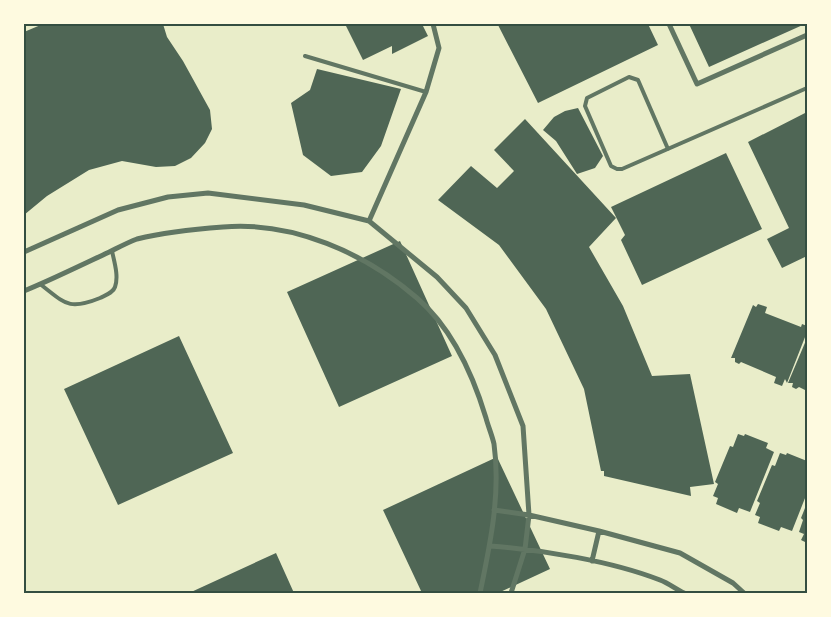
<svg xmlns="http://www.w3.org/2000/svg" width="831" height="617" viewBox="0 0 831 617" font-family="Commissioner,sans-serif">
  <rect width="100%" height="100%" fill="#e9edc9"/>
  <!-- building -->
  <path fill="#4f6655" d="M 43,24 L 163,24 L 167,37 L 183,61 L 210,110 L 212,129 L 205,143 L 191,158 L 175,166 L 156,167 L 122,161 L 89,170 L 47,196 L 24,215 L 24,32 Z
    M 345,24 L 422,24 L 428,36 L 392,54 L 392,46 L 363,60 Z
    M 501,24 L 648,24 L 658,45 L 538,103 L 498,25 Z
    M 689,24 L 805,24 L 709,67 Z
    M 317,69 L 401,89 L 381,146 L 362,172 L 331,176 L 303,155 L 291,103 L 310,90 Z
    M 578,108 L 603,156 L 595,168 L 577,174 L 556,141 L 543,130 L 554,117 L 565,111 Z
    M 807,112 L 807,256 L 782,268 L 767,239 L 789,228 L 748,142 Z
    M 525,119 L 616,218 L 589,247 L 623,306 L 652,376 L 690,374 L 714,484 L 690,487 L 691,496 L 604,476 L 604,471 L 601,471 L 584,389 L 546,309 L 499,245 L 438,200 L 471,166 L 497,188 L 514,171 L 494,150 Z
    M 726,153 L 762,229 L 642,285 L 621,240 L 625,235 L 611,207 Z
    M 400,241 L 452,356 L 339,407 L 287,292 Z
    M 758,304 L 767,307 L 765,313 L 801,327 L 802,324 L 807,326 L 807,332 L 787,383 L 785,379 L 782,386 L 774,383 L 776,377 L 741,362 L 739,364 L 735,362 L 735,358 L 731,358 L 753,305 L 756,307 Z
    M 179,336 L 233,453 L 118,505 L 64,389 Z
    M 807,338 L 807,391 L 799,387 L 796,389 L 792,387 L 793,383 L 788,383 Z
    M 738,434 L 744,436 L 745,434 L 768,443 L 766,448 L 774,452 L 750,512 L 739,508 L 737,513 L 716,504 L 718,498 L 713,496 L 718,484 L 715,482 L 730,446 L 733,447 Z
    M 780,453 L 786,455 L 787,453 L 807,461 L 807,493 L 792,531 L 781,527 L 779,531 L 758,523 L 760,517 L 755,515 L 760,503 L 757,501 L 772,465 L 775,466 Z
    M 497,457 L 550,569 L 498,593 L 422,593 L 383,510 Z
    M 807,503 L 807,543 L 801,540 L 804,534 L 799,532 L 803,520 L 801,518 Z
    M 276,553 L 294,593 L 189,593 Z"/>
  <g fill="none" stroke-linecap="round" stroke-linejoin="round">
    <!-- service -->
    <path stroke="#617663" stroke-width="4" d="M 305,56 L 426,92
      M 668,149 L 638,80 L 629,77 L 587,98 L 585,106 L 611,166 L 617,169 L 622,169 L 807,88
      M 40,284 C 65,303 68,311 100,298 C 106,295 113,293 115,287 C 119,276 114,261 112,251"/>
    <!-- minor -->
    <path stroke="#617663" stroke-width="5" d="M 669,24 L 697,84 L 807,35
      M 369,221 L 426,92 L 439,48 L 433,24
      M 24,252 L 118,210 L 168,197 L 208,193 L 304,205 L 369,221 L 437,277 L 466,308 L 495,355 L 523,426 L 529,515 L 525,549 L 511,593
      M 24,291 C 51,280 77,267 103,255 C 114,250 126,243 137,239 C 165,232 195,229 223,227 C 293,221 365,253 417,298 C 452,328 473,375 486,418 C 488,426 492,435 494,444 C 501,494 490,545 480,593
      M 494,510 L 529,515 L 599,531 L 680,553 L 733,583 L 744,593
      M 490,546 C 543,550 611,561 660,580 C 668,583 676,589 684,593
      M 592,561 L 599,531"/>
  </g>
  <!-- border -->
  <rect width="831" height="617" fill="none" stroke="#fefae0" stroke-width="50"/>
  <rect x="25" y="25" width="781" height="567" fill="none" stroke="#344e41" stroke-width="2"/>
</svg>
